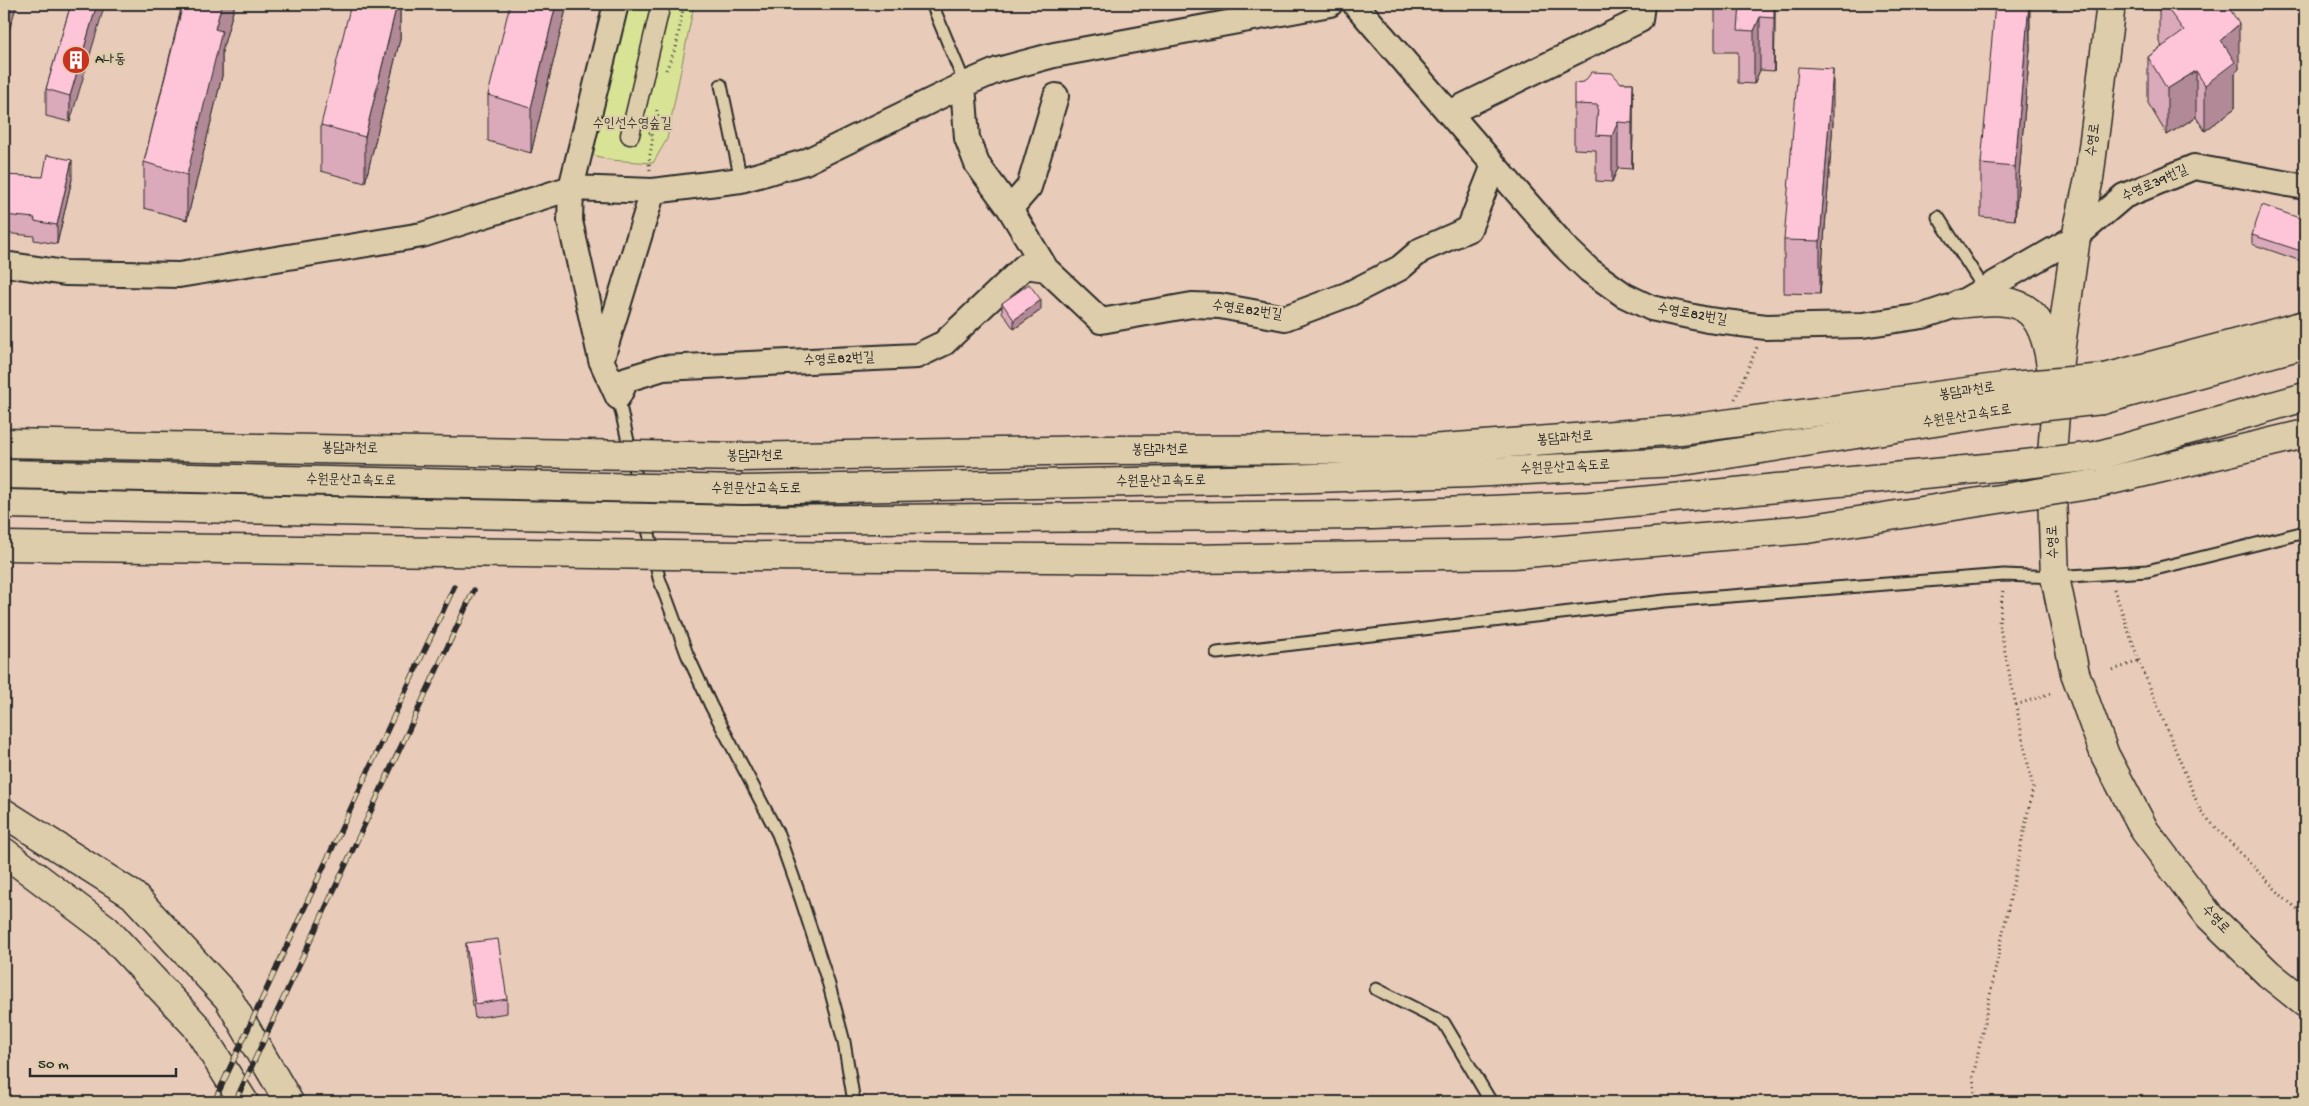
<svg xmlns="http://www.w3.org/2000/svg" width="2309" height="1106" viewBox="0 0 2309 1106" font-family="'Gochi Hand','Poor Story',sans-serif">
  <rect width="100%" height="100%" fill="#e8cbb8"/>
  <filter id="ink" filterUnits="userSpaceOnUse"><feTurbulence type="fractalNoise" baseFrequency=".02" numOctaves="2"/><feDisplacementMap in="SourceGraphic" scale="10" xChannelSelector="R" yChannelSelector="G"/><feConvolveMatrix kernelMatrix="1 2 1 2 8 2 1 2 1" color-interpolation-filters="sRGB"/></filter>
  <g filter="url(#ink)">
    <!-- green -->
    <path fill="#d8e396" stroke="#828760" d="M 622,4 L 694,4 L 667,139 L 653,163 L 610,160 L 587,153 Z"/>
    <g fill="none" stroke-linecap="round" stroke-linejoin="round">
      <defs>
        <path id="service" d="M 932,4 L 960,72 L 963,85
          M 721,85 L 741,180
          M 1938,217 L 1985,290
          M 618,397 L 659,578 L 687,654 L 711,706 L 778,834 L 801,899 L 829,985 L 844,1042 L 854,1102
          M 1217,653 L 1665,601 L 2004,575 L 2055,577 L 2147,571 L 2305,532
          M 1376,989 L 1444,1023 L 1491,1102"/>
        <path id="pedestrian" d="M 630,135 L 661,4"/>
        <path id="minor" d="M 1330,4 L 1054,55 L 998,70 L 963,85 L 805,162 L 741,180 L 653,191 L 571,188 L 570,221 L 601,360 L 618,397 L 627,379 L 663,368 L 917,356 L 944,343 L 1025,266 L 1046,269 L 1101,321 L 1192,305 L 1220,306 L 1285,318 L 1349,294 L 1400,268 L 1421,250 L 1469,229 L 1494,165 L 1565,247 L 1589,270 L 1624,295 L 1651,308 L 1708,320 L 1766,327 L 1863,325 L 1923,316 L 1959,304 L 2076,237 L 2124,196 L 2194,167 L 2305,187
          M 1355,4 L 1494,165
          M 963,85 L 967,138 L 977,164 L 1010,209 L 1046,269
          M 1449,113 L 1640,20 L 1642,4
          M 1010,209 L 1029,187 L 1056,96
          M 4,264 L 65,273 L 179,275 L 422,235 L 571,188 L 616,4
          M 602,358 L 653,191"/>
        <path id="tertiary" d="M 2111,4 L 2089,179 L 2076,237 L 2059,360 L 2051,468 L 2055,577 L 2075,673 L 2105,755 L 2145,831 L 2209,916 L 2269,974 L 2305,1003
          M 1959,304 C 2019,296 2042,302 2051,366"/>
        <path id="secondary" d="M 4,813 L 133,895 L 228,998 L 289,1102
          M 4,852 L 106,929 L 196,1026 L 244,1102"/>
        <path id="trunk" d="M 2105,378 L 2305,325
          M 742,457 L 1098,450 L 1430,449 L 1680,430 L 2011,386
          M 2095,484 L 2305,434
          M 741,556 L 1189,559 L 1513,554 L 1807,529 L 2005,498"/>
        <path id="motorway" d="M 2102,400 L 2305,344
          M 2096,456 L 2305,397
          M 743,490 L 1283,479 L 1471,473 L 1676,462 L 2012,410
          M 742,520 L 1373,515 L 1589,506 L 2007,466"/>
      </defs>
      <!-- service casing -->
      <use href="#service" stroke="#2b2b2b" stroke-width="15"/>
      <!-- pedestrian casing -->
      <use href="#pedestrian" stroke="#2b2b2b" stroke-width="21"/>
      <!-- minor casing -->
      <use href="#minor" stroke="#2b2b2b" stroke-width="28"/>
      <!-- tertiary casing -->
      <use href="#tertiary" stroke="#2b2b2b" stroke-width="31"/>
      <!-- secondary casing -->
      <use href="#secondary" stroke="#2b2b2b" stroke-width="31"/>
      <!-- trunk casing -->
      <use href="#trunk" stroke="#2b2b2b" stroke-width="31"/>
      <!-- motorway casing -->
      <use href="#motorway" stroke="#2b2b2b" stroke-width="31"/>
      <!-- path -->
      <path stroke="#2b2b2b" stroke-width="3" stroke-dasharray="1 4" stroke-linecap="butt" d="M 666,70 L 676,47 L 684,4
        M 649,133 C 658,128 659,117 656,108
        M 650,170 C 647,156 654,145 652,132
        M 1735,399 L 1757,347
        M 2114,589 L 2139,661 L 2201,812 L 2284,898 L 2305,915
        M 2113,670 L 2139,661
        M 2016,705 L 2051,693
        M 1976,1102 L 1973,1077 L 2033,788 L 1999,623 L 2003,590"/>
      <!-- service -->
      <use href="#service" stroke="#decdaa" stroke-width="11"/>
      <!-- pedestrian -->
      <use href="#pedestrian" stroke="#decdaa" stroke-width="18"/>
      <!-- minor -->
      <use href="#minor" stroke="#decdaa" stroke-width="24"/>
      <!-- tertiary -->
      <use href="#tertiary" stroke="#decdaa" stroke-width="28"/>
      <!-- secondary -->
      <use href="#secondary" stroke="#decdaa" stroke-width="28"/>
      <!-- trunk -->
      <use href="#trunk" stroke="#decdaa" stroke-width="28"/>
      <!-- motorway -->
      <use href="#motorway" stroke="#decdaa" stroke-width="28"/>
      <defs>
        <path id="rail" d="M 214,1102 L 454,587
          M 235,1102 L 474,590"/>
      </defs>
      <!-- rail casing -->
      <use href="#rail" stroke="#2b2b2b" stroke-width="5.5"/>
      <!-- rail -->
      <use href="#rail" stroke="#decdaa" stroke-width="4" stroke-dasharray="11" stroke-linecap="butt"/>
      <defs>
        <path id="trunk-bridge" d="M 2011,386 L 2105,378
          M 4,443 L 742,457
          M 2005,498 L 2095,484
          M 4,546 L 741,556"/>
        <path id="motorway-bridge" d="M 2012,410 L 2102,400
          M 2007,466 L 2096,456
          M 4,474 L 743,490
          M 4,504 L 742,520"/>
      </defs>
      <!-- trunk-bridge casing -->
      <use href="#trunk-bridge" stroke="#2b2b2b" stroke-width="31" stroke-linecap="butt"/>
      <!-- motorway-bridge casing -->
      <use href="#motorway-bridge" stroke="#2b2b2b" stroke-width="31" stroke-linecap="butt"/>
      <!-- trunk-bridge -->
      <use href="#trunk-bridge" stroke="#decdaa" stroke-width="28"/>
      <!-- motorway-bridge -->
      <use href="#motorway-bridge" stroke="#decdaa" stroke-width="28"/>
    </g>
    <!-- wall -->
    <path fill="#daa9ba" stroke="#2b2b2b" d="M 71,4 L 70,122 L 46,116 L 46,89 Z
      M 181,4 L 235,4 L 222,51 L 222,76 L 187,220 L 144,208 L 144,162 L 181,9 Z
      M 400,4 L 400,39 L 365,183 L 321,171 L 321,125 Z
      M 566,4 L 566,9 L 531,153 L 488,141 L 488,95 Z
      M 1715,4 L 1775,4 L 1774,71 L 1760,70 L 1754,84 L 1738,83 L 1738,52 L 1715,52 Z
      M 1910,4 L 1928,4 L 1926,7 L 1910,6 Z
      M 2030,4 L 2030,50 L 2015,220 L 1981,217 L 1981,164 Z
      M 2159,4 L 2227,4 L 2239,69 L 2235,73 L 2235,108 L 2205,131 L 2196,117 L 2167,135 L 2148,103 L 2148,57 L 2162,46 L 2159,42 Z
      M 2305,80 L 2305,131 L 2303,127 L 2303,82 Z
      M 1621,83 L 1633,83 L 1633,129 L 1632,169 L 1618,168 L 1612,182 L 1596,181 L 1596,150 L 1574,149 L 1574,104 Z
      M 1833,122 L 1820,294 L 1784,293 L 1784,240 Z
      M 4,175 L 72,179 L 57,244 L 34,240 L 34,236 L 4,233 Z
      M 2305,220 L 2305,250 L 2301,261 L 2252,244 L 2252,235 Z
      M 1002,303 L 1041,310 L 1014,329 L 1002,312 Z
      M 466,943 L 507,999 L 507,1013 L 475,1018 L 466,958 Z"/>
    <!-- shaded-wall -->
    <path fill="#b28a97" stroke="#2b2b2b" d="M 9,4 L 17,4 L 4,48 L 4,22 Z
      M 97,4 L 105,4 L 70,122 L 70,96 Z
      M 222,4 L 235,4 L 222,51 L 222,76 L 187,220 L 187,175 L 215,29 Z
      M 397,4 L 400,4 L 400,39 L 365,183 L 365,137 Z
      M 556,4 L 566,4 L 566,9 L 531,153 L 531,108 Z
      M 1774,4 L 1775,4 L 1775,31 L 1774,71 Z
      M 2029,4 L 2030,50 L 2015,220 L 2015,167 Z
      M 1760,17 L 1760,70 L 1754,84 L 1754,31 Z
      M 2239,24 L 2239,69 L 2235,73 L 2235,108 L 2205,131 L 2205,85 L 2221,40 Z
      M 1833,69 L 1833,122 L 1820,294 L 1820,241 Z
      M 2196,71 L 2196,117 L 2167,135 L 2167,89 Z
      M 1633,83 L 1633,129 L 1632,169 L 1632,123 Z
      M 1618,122 L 1618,168 L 1612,182 L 1612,136 Z
      M 72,160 L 72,179 L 57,244 L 57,225 Z
      M 2305,240 L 2305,250 L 2301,261 L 2301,251 Z
      M 1041,300 L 1041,310 L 1014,329 L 1014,320 Z"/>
    <!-- building -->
    <path fill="#fec5d8" stroke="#2b2b2b" d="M 4,4 L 9,4 L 4,22 Z
      M 71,4 L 97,4 L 70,96 L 46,89 Z
      M 183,4 L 222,4 L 215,29 L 222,31 L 187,175 L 144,162 Z
      M 351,4 L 397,4 L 365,137 L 321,125 Z
      M 510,4 L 556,4 L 531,108 L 488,95 Z
      M 1740,4 L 1774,4 L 1774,18 L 1760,17 L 1754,31 L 1738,30 Z
      M 1995,4 L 2029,4 L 2015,167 L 1981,164 Z
      M 2164,4 L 2227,4 L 2239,24 L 2221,40 L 2235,62 L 2205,85 L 2196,71 L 2167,89 L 2148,57 L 2184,31 Z
      M 1798,67 L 1833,69 L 1820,241 L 1784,240 Z
      M 1592,72 L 1612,73 L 1621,83 L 1633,83 L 1632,123 L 1618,122 L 1612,136 L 1596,135 L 1598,105 L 1574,104 L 1574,83 L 1584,82 Z
      M 47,155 L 72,160 L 57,225 L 34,221 L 35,218 L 4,215 L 4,175 L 43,177 Z
      M 2262,205 L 2305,220 L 2305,240 L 2301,251 L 2252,235 Z
      M 1029,284 L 1041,300 L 1014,320 L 1002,303 Z
      M 498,939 L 507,999 L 475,1004 L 466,943 Z"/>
  </g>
  <!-- icons -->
  <defs>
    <symbol id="building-disc" viewBox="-11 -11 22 22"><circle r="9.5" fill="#c8321e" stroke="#decdaa"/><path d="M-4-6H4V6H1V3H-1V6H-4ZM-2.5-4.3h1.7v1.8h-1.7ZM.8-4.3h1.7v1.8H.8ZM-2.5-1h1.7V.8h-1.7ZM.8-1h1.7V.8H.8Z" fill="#fff"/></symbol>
  </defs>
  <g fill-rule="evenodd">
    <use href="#building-disc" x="60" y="44" width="32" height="32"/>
  </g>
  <g text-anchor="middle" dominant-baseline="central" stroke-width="4.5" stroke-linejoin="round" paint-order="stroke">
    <!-- poi labels -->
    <g font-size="14" fill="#2b2b2b" stroke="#decdaa" text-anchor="start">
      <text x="95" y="60">A나동</text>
    </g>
    <!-- park labels -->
    <g font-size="14" fill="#3c3d36" stroke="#decdaa">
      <text x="632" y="124">수인선수영숲길</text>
    </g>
    <!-- street labels -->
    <g font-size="14" fill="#2b2b2b" stroke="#decdaa">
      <text transform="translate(2094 140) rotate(-83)">수영로</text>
      <text transform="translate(2155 184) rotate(-24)">수영로39번길</text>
      <text transform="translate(1247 311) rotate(8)">수영로82번길</text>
      <text transform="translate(1692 315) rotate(10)">수영로82번길</text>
      <text transform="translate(839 360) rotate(-3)">수영로82번길</text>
      <text transform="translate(1967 392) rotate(-8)">봉담과천로</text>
      <text transform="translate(1967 417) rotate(-9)">수원문산고속도로</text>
      <text transform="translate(1565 439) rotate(-4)">봉담과천로</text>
      <text transform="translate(350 449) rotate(1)">봉담과천로</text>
      <text x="1160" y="450">봉담과천로</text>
      <text x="755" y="456">봉담과천로</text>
      <text transform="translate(1565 468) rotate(-3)">수원문산고속도로</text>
      <text transform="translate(351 481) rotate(1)">수원문산고속도로</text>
      <text transform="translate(1161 482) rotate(-1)">수원문산고속도로</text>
      <text x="756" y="489">수원문산고속도로</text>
      <text transform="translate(2054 542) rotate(-92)">수영로</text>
      <text transform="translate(2215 920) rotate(47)">수영로</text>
    </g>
  </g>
  <!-- margin -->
  <rect width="2309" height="1106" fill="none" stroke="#decdaa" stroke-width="20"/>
  <rect x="10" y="10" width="2289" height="1086" fill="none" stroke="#2b2b2b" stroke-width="2" filter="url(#ink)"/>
  <!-- scale -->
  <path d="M30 1068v8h146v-8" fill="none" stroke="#2b2b2b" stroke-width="2.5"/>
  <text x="38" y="1068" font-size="15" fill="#2b2b2b" stroke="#decdaa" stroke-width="4" paint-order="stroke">50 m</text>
</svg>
